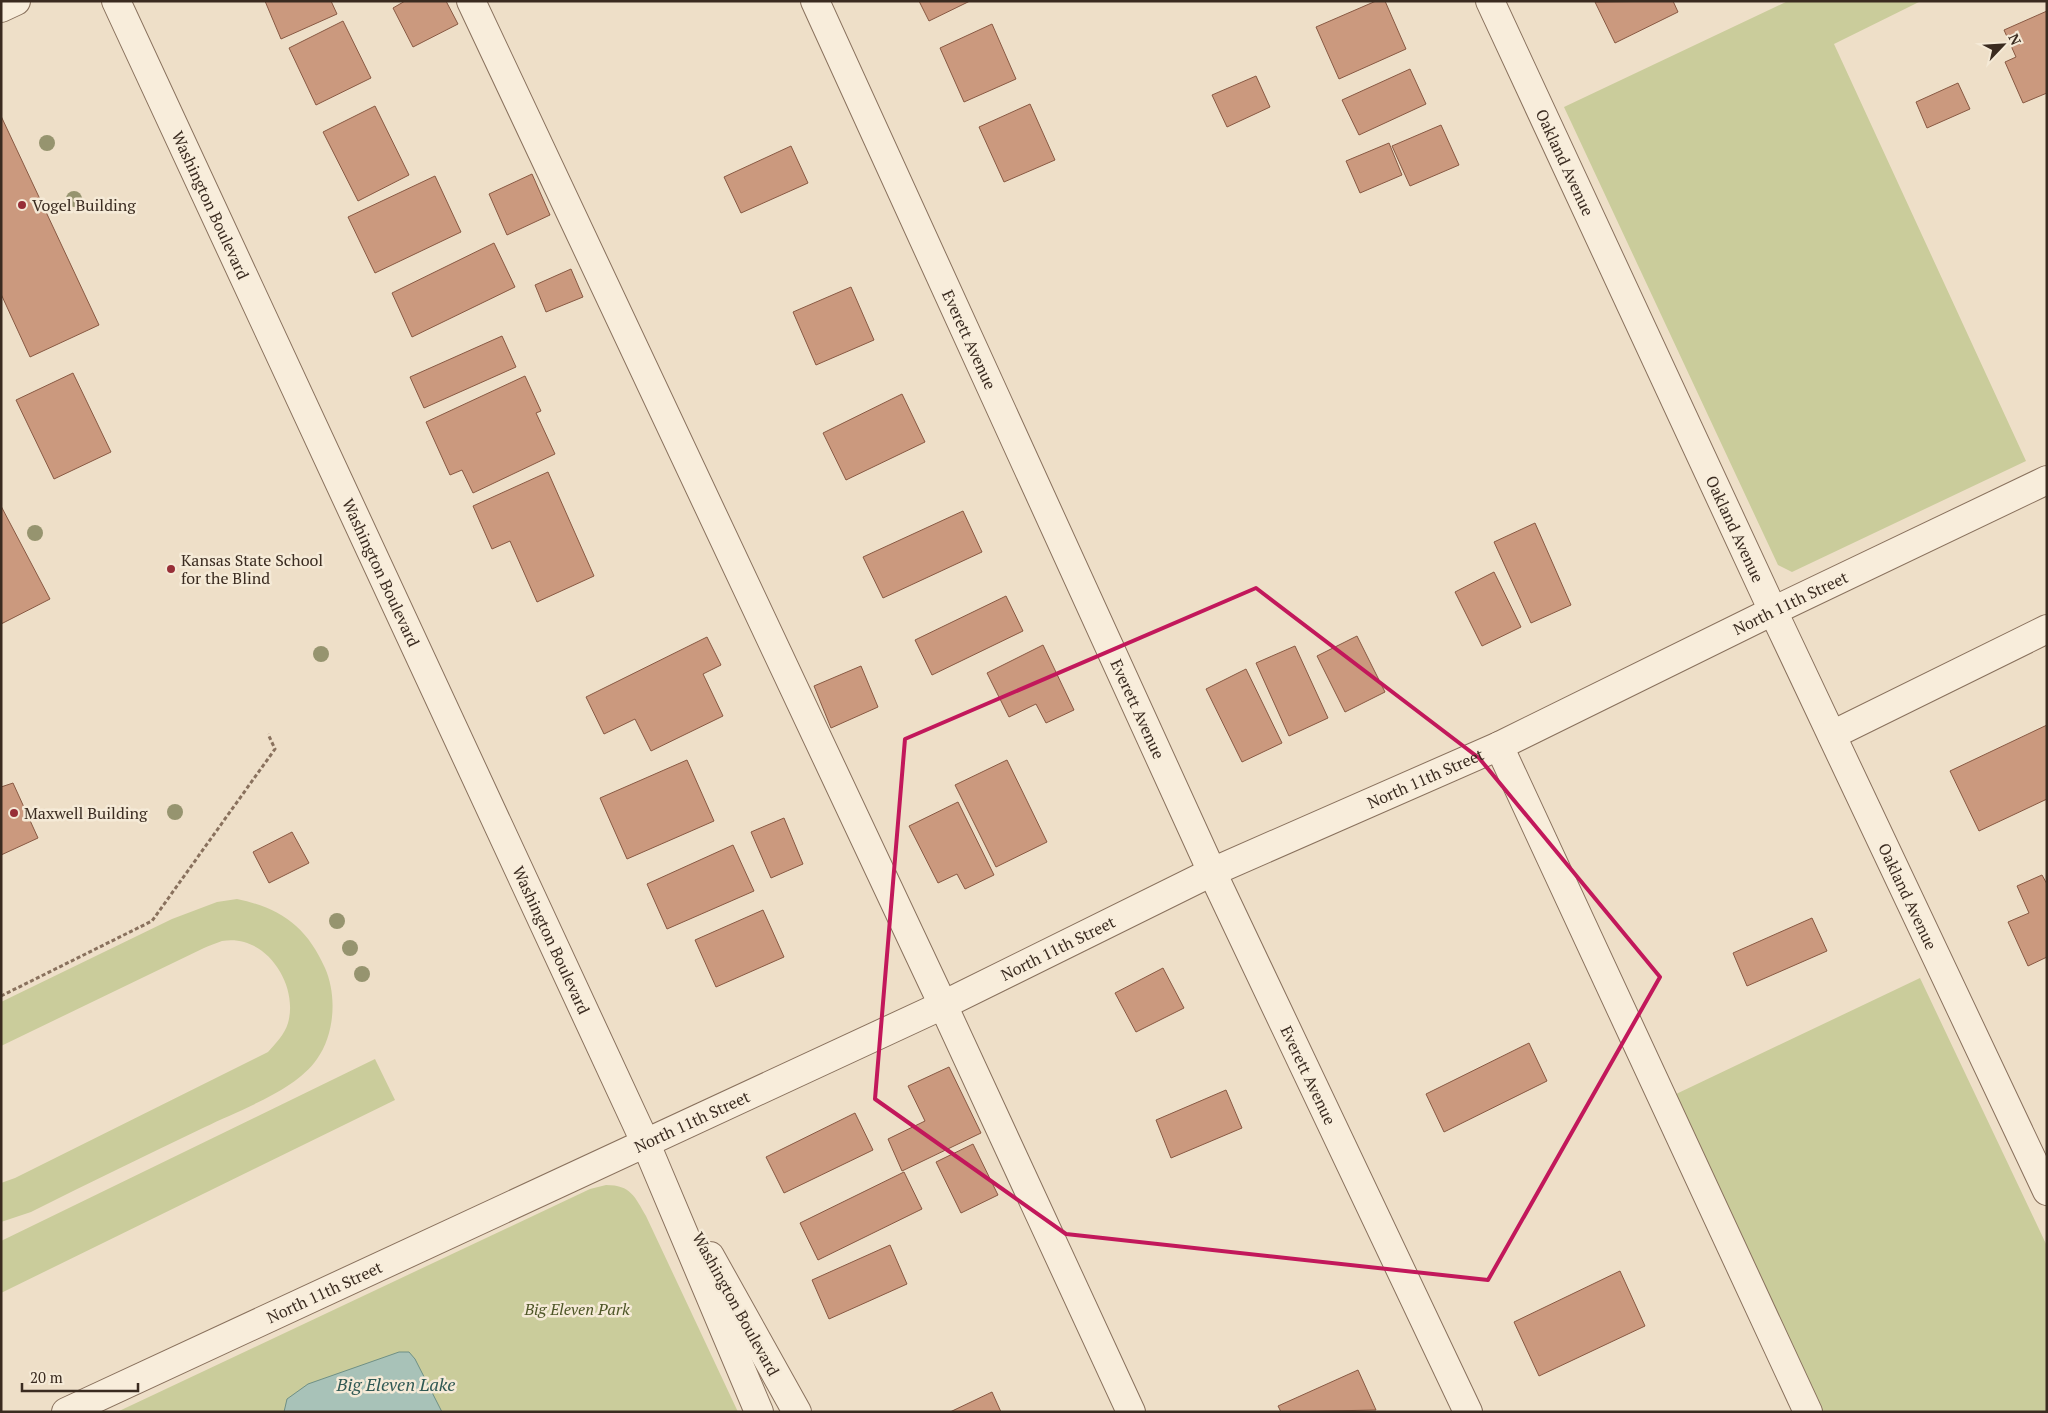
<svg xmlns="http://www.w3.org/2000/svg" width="2048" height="1413" viewBox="0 0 2048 1413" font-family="'PT Serif',serif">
  <rect width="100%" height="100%" fill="#eedfc8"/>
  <!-- green -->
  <path fill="#cacc9b" d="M 1788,1 L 1921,1 L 1834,44 L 2026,461 L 1792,572 L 1778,565 L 1564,107 Z
    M 237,899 C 281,908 307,927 325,968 C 337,995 335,1034 317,1059 C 295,1091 239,1110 205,1127 C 147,1155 88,1183 31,1212 L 1,1222 L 1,1183 L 15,1178 L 268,1052 C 275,1044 285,1034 288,1023 C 299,984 265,933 222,941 C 216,943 209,946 204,948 L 1,1046 L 1,1002 L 172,919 L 217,902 Z
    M 1920,978 L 2047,1246 L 2047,1412 L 1823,1412 L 1674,1095 Z
    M 375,1059 L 395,1100 L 1,1293 L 1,1241 Z
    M 606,1185 C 631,1185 635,1197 646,1216 L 738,1412 L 117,1412 L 590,1189 Z"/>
  <!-- water -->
  <path fill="#a8c2b8" stroke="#6f9085" d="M 399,1352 L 409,1352 L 415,1359 L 442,1412 L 284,1412 L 287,1399 L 308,1384 Z"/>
  <!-- building -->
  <path fill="#cb997e" stroke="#885943" d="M 265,1 L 331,1 L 337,14 L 281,39 Z
    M 405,1 L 446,1 L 458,24 L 413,47 L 393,8 Z
    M 919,1 L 970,1 L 929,21 Z
    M 1376,1 L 1385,1 L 1406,49 L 1339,79 L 1316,27 Z
    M 1673,1 L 1678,12 L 1615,43 L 1595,2 Z
    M 2047,11 L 2047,93 L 2023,103 L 2005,62 L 2016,57 L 2004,30 Z
    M 343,21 L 371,78 L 316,105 L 289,48 Z
    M 992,24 L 1016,79 L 964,102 L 940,48 Z
    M 1410,69 L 1426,104 L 1359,135 L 1342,100 Z
    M 1256,76 L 1270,107 L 1227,127 L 1212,95 Z
    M 1958,83 L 1970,109 L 1927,128 L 1916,102 Z
    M 1030,104 L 1055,160 L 1004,182 L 979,127 Z
    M 375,106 L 409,175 L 358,201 L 323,132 Z
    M 1,116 L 99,325 L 30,357 L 1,294 Z
    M 1441,125 L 1459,165 L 1410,186 L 1392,146 Z
    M 1389,143 L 1402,175 L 1360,193 L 1346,161 Z
    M 791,146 L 808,183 L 741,213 L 724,177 Z
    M 532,174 L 550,215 L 507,235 L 489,194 Z
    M 435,176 L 461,232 L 375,273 L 348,217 Z
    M 494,243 L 515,287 L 412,337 L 392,293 Z
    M 571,269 L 583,297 L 546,312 L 535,285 Z
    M 851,287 L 874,340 L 816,365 L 793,312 Z
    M 502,336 L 516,367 L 424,408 L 410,377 Z
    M 73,373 L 111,452 L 54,479 L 16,400 Z
    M 525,376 L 541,411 L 536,413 L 555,454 L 473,493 L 462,470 L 450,475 L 426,422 Z
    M 902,394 L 925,442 L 846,480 L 823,433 Z
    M 548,472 L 594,576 L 537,602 L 510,541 L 492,549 L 473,506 Z
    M 1,506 L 50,599 L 1,624 Z
    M 963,511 L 982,552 L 883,598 L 863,557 Z
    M 1535,523 L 1571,605 L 1531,623 L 1494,542 Z
    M 1494,572 L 1521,627 L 1482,646 L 1455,592 Z
    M 1006,596 L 1023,631 L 932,675 L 915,640 Z
    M 1357,636 L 1385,692 L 1345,712 L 1317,656 Z
    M 707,637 L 721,665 L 703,674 L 723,716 L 651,751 L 635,719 L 604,734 L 586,697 Z
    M 1043,645 L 1074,710 L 1046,723 L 1036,704 L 1009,717 L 987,673 Z
    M 1295,646 L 1328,718 L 1289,736 L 1256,663 Z
    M 861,666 L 878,707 L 831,728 L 814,686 Z
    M 1246,669 L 1282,743 L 1242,762 L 1206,689 Z
    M 2047,725 L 2047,799 L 1979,831 L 1950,771 Z
    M 687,760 L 714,821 L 627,859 L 600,798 Z
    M 1007,760 L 1047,842 L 996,867 L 955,785 Z
    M 13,783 L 38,838 L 1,855 L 1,787 Z
    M 958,802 L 994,875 L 965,889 L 957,874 L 938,883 L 909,826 Z
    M 784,818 L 803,864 L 771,878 L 751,832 Z
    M 292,832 L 309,863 L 269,883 L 253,852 Z
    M 733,845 L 754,891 L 667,929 L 647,884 Z
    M 2042,875 L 2047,884 L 2047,957 L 2028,966 L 2008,922 L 2029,913 L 2017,886 Z
    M 763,910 L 784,957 L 716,987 L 695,940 Z
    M 1812,918 L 1827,951 L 1747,986 L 1733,953 Z
    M 1163,968 L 1184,1008 L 1136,1032 L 1115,993 Z
    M 1529,1043 L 1547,1081 L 1444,1132 L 1426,1094 Z
    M 949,1067 L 981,1133 L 902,1171 L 888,1139 L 925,1121 L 908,1086 Z
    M 1226,1090 L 1242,1128 L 1171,1158 L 1156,1120 Z
    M 855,1113 L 873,1150 L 784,1193 L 766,1157 Z
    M 973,1144 L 998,1195 L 961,1213 L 936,1162 Z
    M 904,1172 L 922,1209 L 818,1260 L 800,1223 Z
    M 890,1245 L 907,1284 L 829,1319 L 812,1280 Z
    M 1620,1271 L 1645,1326 L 1539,1376 L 1514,1322 Z
    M 1358,1370 L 1376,1410 L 1281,1412 L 1278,1406 Z
    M 992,1392 L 1001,1412 L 950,1412 Z"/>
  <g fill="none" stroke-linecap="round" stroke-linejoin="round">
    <defs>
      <g id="minor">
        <path id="s1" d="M 116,1 L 646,1144 L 759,1412"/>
        <path d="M 471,1 L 943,1005 L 1131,1412"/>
        <path id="s2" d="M 815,1 L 1212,872 L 1468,1412"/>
        <path id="s3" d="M 1490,1 L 1773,611 L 2047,1191"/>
        <path d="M 1,8 L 16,1"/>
        <path d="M 1832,735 L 2047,629"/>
        <path d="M 1499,746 L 1808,1412"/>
        <path d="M 710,1256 L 797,1412"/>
        <path id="s4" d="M 66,1412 L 943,1005 L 1212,872 L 1499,746 L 1773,611 L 2047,480"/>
      </g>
    </defs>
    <!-- minor casing -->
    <use href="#minor" stroke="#89715d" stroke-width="30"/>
    <!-- path -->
    <path stroke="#89715d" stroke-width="3" stroke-dasharray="4 2.5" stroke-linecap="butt" d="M 1,996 L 152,921 L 275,749 L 268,734"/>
    <!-- minor -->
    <use href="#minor" stroke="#f8eddb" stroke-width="28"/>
  </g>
  <!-- trees -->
  <g fill="#96946f">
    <circle cx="47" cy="143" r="8"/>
    <circle cx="74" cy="199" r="8"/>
    <circle cx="35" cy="533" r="8"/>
    <circle cx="321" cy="654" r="8"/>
    <circle cx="175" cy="812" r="8"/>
    <circle cx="337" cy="921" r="8"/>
    <circle cx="350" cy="948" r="8"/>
    <circle cx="362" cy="974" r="8"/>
  </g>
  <!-- marked area -->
  <path fill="none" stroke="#c2185b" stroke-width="4" stroke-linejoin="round" d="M 1256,588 L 1479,758 L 1660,977 L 1488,1280 L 1066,1234 L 875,1099 L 905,739 Z"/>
  <!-- markers -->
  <g fill="#972e37" stroke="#f5ead7" stroke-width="2">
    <circle cx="22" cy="205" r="5"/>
    <circle cx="171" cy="569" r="5"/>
    <circle cx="14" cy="813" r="5"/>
  </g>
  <g text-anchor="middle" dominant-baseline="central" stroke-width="5" stroke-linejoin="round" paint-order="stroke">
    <!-- street labels -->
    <g font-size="16" fill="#3a2b20" stroke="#f5ead7">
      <text stroke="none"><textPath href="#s3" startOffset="178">Oakland Avenue</textPath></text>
      <text stroke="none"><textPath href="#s1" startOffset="225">Washington Boulevard</textPath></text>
      <text stroke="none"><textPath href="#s2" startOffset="372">Everett Avenue</textPath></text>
      <text stroke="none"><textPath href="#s3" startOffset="582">Oakland Avenue</textPath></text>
      <text stroke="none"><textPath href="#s1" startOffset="630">Washington Boulevard</textPath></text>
      <text stroke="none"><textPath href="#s4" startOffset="1905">North 11th Street</textPath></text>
      <text stroke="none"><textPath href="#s2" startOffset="778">Everett Avenue</textPath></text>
      <text stroke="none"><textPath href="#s4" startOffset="1500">North 11th Street</textPath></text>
      <text stroke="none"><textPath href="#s3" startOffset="988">Oakland Avenue</textPath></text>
      <text stroke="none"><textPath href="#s1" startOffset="1035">Washington Boulevard</textPath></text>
      <text stroke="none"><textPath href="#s4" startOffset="1095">North 11th Street</textPath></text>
      <text stroke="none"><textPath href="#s2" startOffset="1182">Everett Avenue</textPath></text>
      <text stroke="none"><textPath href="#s4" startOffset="690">North 11th Street</textPath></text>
      <text stroke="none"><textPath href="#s4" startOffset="285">North 11th Street</textPath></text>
      <text transform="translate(736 1304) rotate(61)">Washington Boulevard</text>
    </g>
    <!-- poi labels -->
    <g font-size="16" fill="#3a2b20" stroke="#f5ead7" text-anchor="start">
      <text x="32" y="205">Vogel Building</text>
      <text x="181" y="560">Kansas State School<tspan x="181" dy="18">for the Blind</tspan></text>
      <text x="24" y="813">Maxwell Building</text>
    </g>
    <!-- park labels -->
    <g font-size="16" font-style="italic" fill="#4e5627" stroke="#f5ead7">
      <text x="577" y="1309">Big Eleven Park</text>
    </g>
    <!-- water labels -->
    <g font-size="18" font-style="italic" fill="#305954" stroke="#f5ead7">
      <text x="396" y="1384">Big Eleven Lake</text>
    </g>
  </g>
  <!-- border -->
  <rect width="2048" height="1413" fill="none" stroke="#3a2b20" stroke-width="5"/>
  <!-- north arrow -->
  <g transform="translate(2003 45) rotate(65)" stroke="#f5ead7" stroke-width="4" paint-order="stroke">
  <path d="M0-4L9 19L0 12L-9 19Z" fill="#3a2b20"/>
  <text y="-8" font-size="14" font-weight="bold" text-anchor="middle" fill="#3a2b20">N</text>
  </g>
  <!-- scale -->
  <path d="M22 1383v8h116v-8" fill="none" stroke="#3a2b20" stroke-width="2.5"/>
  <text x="30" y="1383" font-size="15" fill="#3a2b20" stroke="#f5ead7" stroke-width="4" paint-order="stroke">20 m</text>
</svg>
